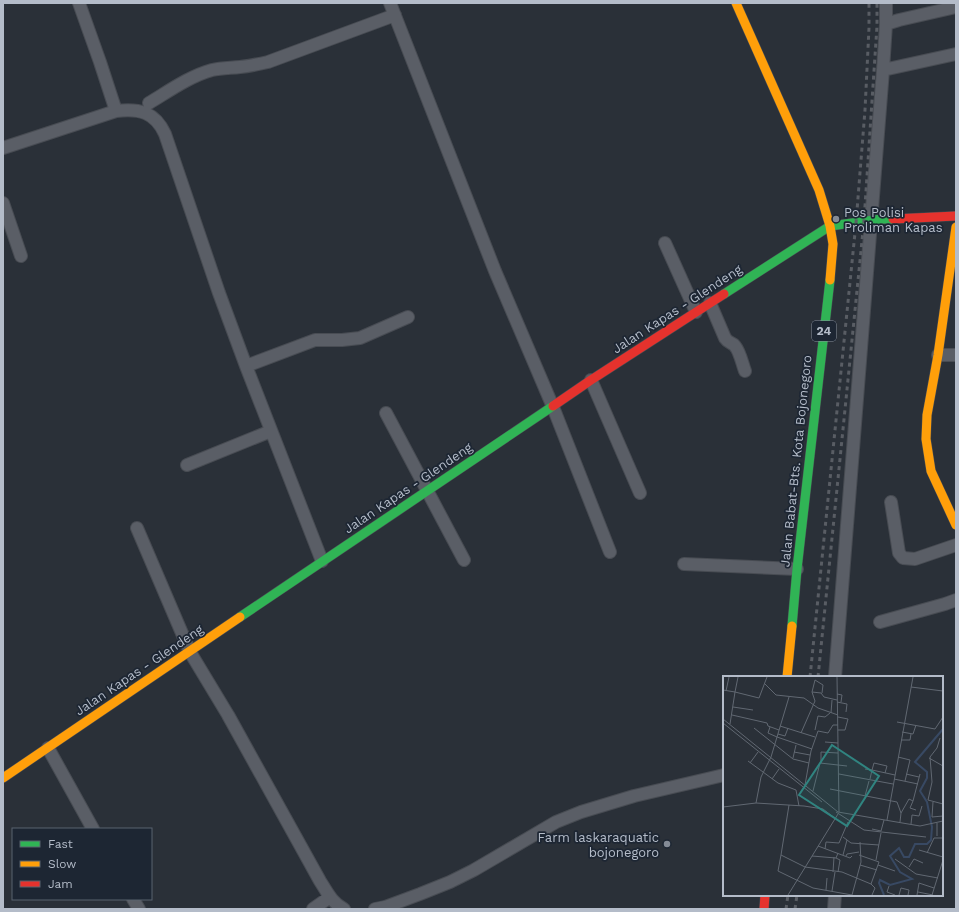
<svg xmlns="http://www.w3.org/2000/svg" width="959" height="912" viewBox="0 0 959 912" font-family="'Work Sans',sans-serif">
  <rect width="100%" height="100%" fill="#2a3038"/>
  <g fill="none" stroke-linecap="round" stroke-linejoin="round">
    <defs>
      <path id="street" d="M 79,3 L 100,62 L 116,111 C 139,108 155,112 165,134 L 219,293 L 246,366 L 322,561
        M 390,3 L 495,271 L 553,407 L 610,552
        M 886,24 L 899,20 L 956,7
        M 883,70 L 956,54
        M 149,103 C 169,91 190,76 212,70 C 221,68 231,68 240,67 C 250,66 259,64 268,62 L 395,15
        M 3,148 L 116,111
        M 3,203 L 21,256
        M 665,243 L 696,312
        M 710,303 L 725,338 C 729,344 732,342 735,346 C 740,352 742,363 745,371
        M 938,355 L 956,355
        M 246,366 L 315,340 L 342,340 L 360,338 L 408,317
        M 591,380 L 640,493
        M 386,413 L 464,560
        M 187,465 L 271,431
        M 891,502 L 899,553 L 903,558 L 915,559 L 956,545
        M 137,528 L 190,652 L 228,715 L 320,881 C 327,892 332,903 344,909
        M 684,564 L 797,569
        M 880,622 L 945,604 L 956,600
        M 835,677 L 883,70 L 886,24 L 886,3
        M 48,748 L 93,829
        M 133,899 L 139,909
        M 313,909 L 330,897
        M 375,909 L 385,907 L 420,894 L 450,882 L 474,870 L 556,822 L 581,812 L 634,796 L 707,779 L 724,775
        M 834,909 L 835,895"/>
      <path id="fast" d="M 724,294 L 830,226 L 882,219 L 893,219
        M 240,617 C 344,546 449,477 553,406
        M 792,626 L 797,569 L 830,280"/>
      <path id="slow" d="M 736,3 L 819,190 L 830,226 L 833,244 L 830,280
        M 956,227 L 938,355 L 927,415 L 926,439 L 931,471 L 956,525
        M 787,677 L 792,626
        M 3,778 L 240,617"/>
      <path id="jam" d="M 893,219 L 956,216
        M 553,406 L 591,380 L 724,294
        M 764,909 L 765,895"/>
    </defs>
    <!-- street casing -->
    <use href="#street" stroke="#484c53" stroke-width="14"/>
    <!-- fast casing -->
    <use href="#fast" stroke="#484c53" stroke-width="10"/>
    <!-- slow casing -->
    <use href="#slow" stroke="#484c53" stroke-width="10"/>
    <!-- jam casing -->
    <use href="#jam" stroke="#484c53" stroke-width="10"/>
    <!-- street -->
    <use href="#street" stroke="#5a5e66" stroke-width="12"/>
    <!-- fast -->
    <use href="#fast" stroke="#30b455" stroke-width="9"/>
    <!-- slow -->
    <use href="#slow" stroke="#ff9f0a" stroke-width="9"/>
    <!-- jam -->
    <use href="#jam" stroke="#e5322d" stroke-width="9"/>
    <!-- rail -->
    <path stroke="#595d64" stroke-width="3" stroke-dasharray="4 4" stroke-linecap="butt" d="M 810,677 L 856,223 L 865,110 L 869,28 L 869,3
      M 818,677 L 864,221 L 877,26 L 877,3
      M 786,909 L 788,895
      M 795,909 L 797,895"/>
  </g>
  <!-- markers -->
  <g fill="#848b96" stroke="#1d2633" stroke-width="1.5">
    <circle cx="836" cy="219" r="4"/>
    <circle cx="667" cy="844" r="4"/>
  </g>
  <g text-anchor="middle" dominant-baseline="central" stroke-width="3.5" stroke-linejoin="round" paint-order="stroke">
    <!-- shield labels -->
    <rect fill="#1d2633" stroke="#878f9c" stroke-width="1" x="812" y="321" width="24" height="20" rx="3"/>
    <g font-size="12" font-weight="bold" fill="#b4bcc9">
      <text x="824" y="331">24</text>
    </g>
    <!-- poi labels -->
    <g font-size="13" fill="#b4bcc9" stroke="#1d2633" text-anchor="start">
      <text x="844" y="212">Pos Polisi<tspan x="844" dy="15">Proliman Kapas</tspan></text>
      <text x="659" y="837" text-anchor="end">Farm laskaraquatic<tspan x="659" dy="15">bojonegoro</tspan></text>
    </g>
    <!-- street labels -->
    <g font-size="13" fill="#b4bcc9" stroke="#1d2633">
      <text transform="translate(677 309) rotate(-33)">Jalan Kapas - Glendeng</text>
      <text transform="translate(796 461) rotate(-84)">Jalan Babat-Bts. Kota Bojonegoro</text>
      <text transform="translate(408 488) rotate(-34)">Jalan Kapas - Glendeng</text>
      <text transform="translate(139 670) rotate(-34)">Jalan Kapas - Glendeng</text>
    </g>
  </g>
  <!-- overview -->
  <g transform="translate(723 676)">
    <rect width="220" height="220" fill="#2a3038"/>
    <path fill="none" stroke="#384963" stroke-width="2" d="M 161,219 L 156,207 L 157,204 L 167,209 L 189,203 L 177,196 L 167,180 L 176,172 L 181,181 L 186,181 L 192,168 L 204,168 L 208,164 L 209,151 L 204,126 L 197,115 L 204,102 L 204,96 L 192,86 L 220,53"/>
    <path fill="none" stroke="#616872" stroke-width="1" d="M 15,1 L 12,16 L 36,22 L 44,1M 114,1 L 116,136M 42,8 L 53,19 L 81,22 L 95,32 L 115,39M 188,11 L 220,15M 0,14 L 12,16 L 7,48M 3,15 L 6,1M 89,16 L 92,4 L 100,9 L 99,17M 114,18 L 119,19 L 118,26M 114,26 L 124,28 L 123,36M 10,31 L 30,34M 108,37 L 109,24M 9,39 L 44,47 L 45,50 L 56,54M 115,41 L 125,43 L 122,54 L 115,54M 0,43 L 115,136 L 197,150 L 220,145M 174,46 L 212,53 L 220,41M 0,47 L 99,126M 57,50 L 92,61M 47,51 L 45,57 L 54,61M 31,52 L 70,83 L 86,87M 92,54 L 95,40 L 102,41 L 107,37M 179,56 L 190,58 L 193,49M 78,57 L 92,25 L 89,16 L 98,17 L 101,21 L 114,24M 55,58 L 62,60 L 65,52M 54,61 L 89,73M 217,62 L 214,72 L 207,81 L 209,106 L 205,124 L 220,128M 178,64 L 187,64 L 188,58M 102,66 L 115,67M 71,76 L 87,79M 175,81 L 187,84 L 182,105M 70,82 L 73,69M 206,82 L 220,90M 25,85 L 55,107 L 73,114 L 76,130M 27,87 L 35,76M 98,87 L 98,76 L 115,77M 142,93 L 149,94 L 151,87 L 164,90 L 162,97M 116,98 L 170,108M 183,98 L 196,101M 49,103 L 56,93M 147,103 L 149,94 L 172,99M 171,103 L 195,108M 82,109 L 88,75 L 95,55 L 105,57 L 110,49 L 115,49M 107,113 L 174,126 L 178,137 L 177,146M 90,115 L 97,87 L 124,90M 142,120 L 146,105M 190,125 L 187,132 L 193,134M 210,126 L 209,141 L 220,140M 33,127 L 38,101 L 48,81 L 66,21M 66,129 L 58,179 L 82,191M 0,131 L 33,127 L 81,130 L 100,133 L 113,143M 113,136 L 141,154 L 203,161M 178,137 L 186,123 L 190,125 L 197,98M 164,144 L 190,1M 214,147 L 214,160M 188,148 L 189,139 L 196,140 L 199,130M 149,153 L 158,155 L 161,144M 120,161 L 128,167 L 156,169M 95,170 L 127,182 L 129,180M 102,173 L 103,166 L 116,167 L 125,146M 196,174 L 220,181M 204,177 L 211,162 L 220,162M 58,179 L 55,195 L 90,212 L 129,219M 120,179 L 124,164M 136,179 L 156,186 L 148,208 L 152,212 L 149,219M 89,180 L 113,182 L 115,177M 123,180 L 124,178 L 136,176M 113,182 L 117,184 L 115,196M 172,183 L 193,198 L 215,202M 153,184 L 158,157M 137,189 L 154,194M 155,189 L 172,195M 82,191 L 119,196 L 148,208M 186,191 L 191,183 L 200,187M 110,196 L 111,181M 166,210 L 164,216 L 172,219M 103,214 L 104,202M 109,215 L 112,196M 195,216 L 210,219M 65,219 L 115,138M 129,219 L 138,186 L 137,166M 176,219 L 178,212 L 186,214 L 185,219M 194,219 L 196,207 L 211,212M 209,219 L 220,184"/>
    <path fill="#308480" fill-opacity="0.15" stroke="#308480" stroke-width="2" d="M 109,69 L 156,100 L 124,150 L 76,119 Z"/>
    <rect width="220" height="220" fill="none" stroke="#b4bcc9" stroke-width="2"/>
  </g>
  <!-- border -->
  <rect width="959" height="912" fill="none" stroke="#b4bcc9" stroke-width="8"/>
  <!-- legend -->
  <rect x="12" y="828" width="140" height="72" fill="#1d2633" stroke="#59626f"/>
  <rect x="20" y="841" width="20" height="6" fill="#30b455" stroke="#59626f"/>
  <text x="48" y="848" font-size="12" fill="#b4bcc9">Fast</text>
  <rect x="20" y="861" width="20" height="6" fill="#ff9f0a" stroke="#59626f"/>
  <text x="48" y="868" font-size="12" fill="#b4bcc9">Slow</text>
  <rect x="20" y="881" width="20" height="6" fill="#e5322d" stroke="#59626f"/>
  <text x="48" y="888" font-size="12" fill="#b4bcc9">Jam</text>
</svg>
